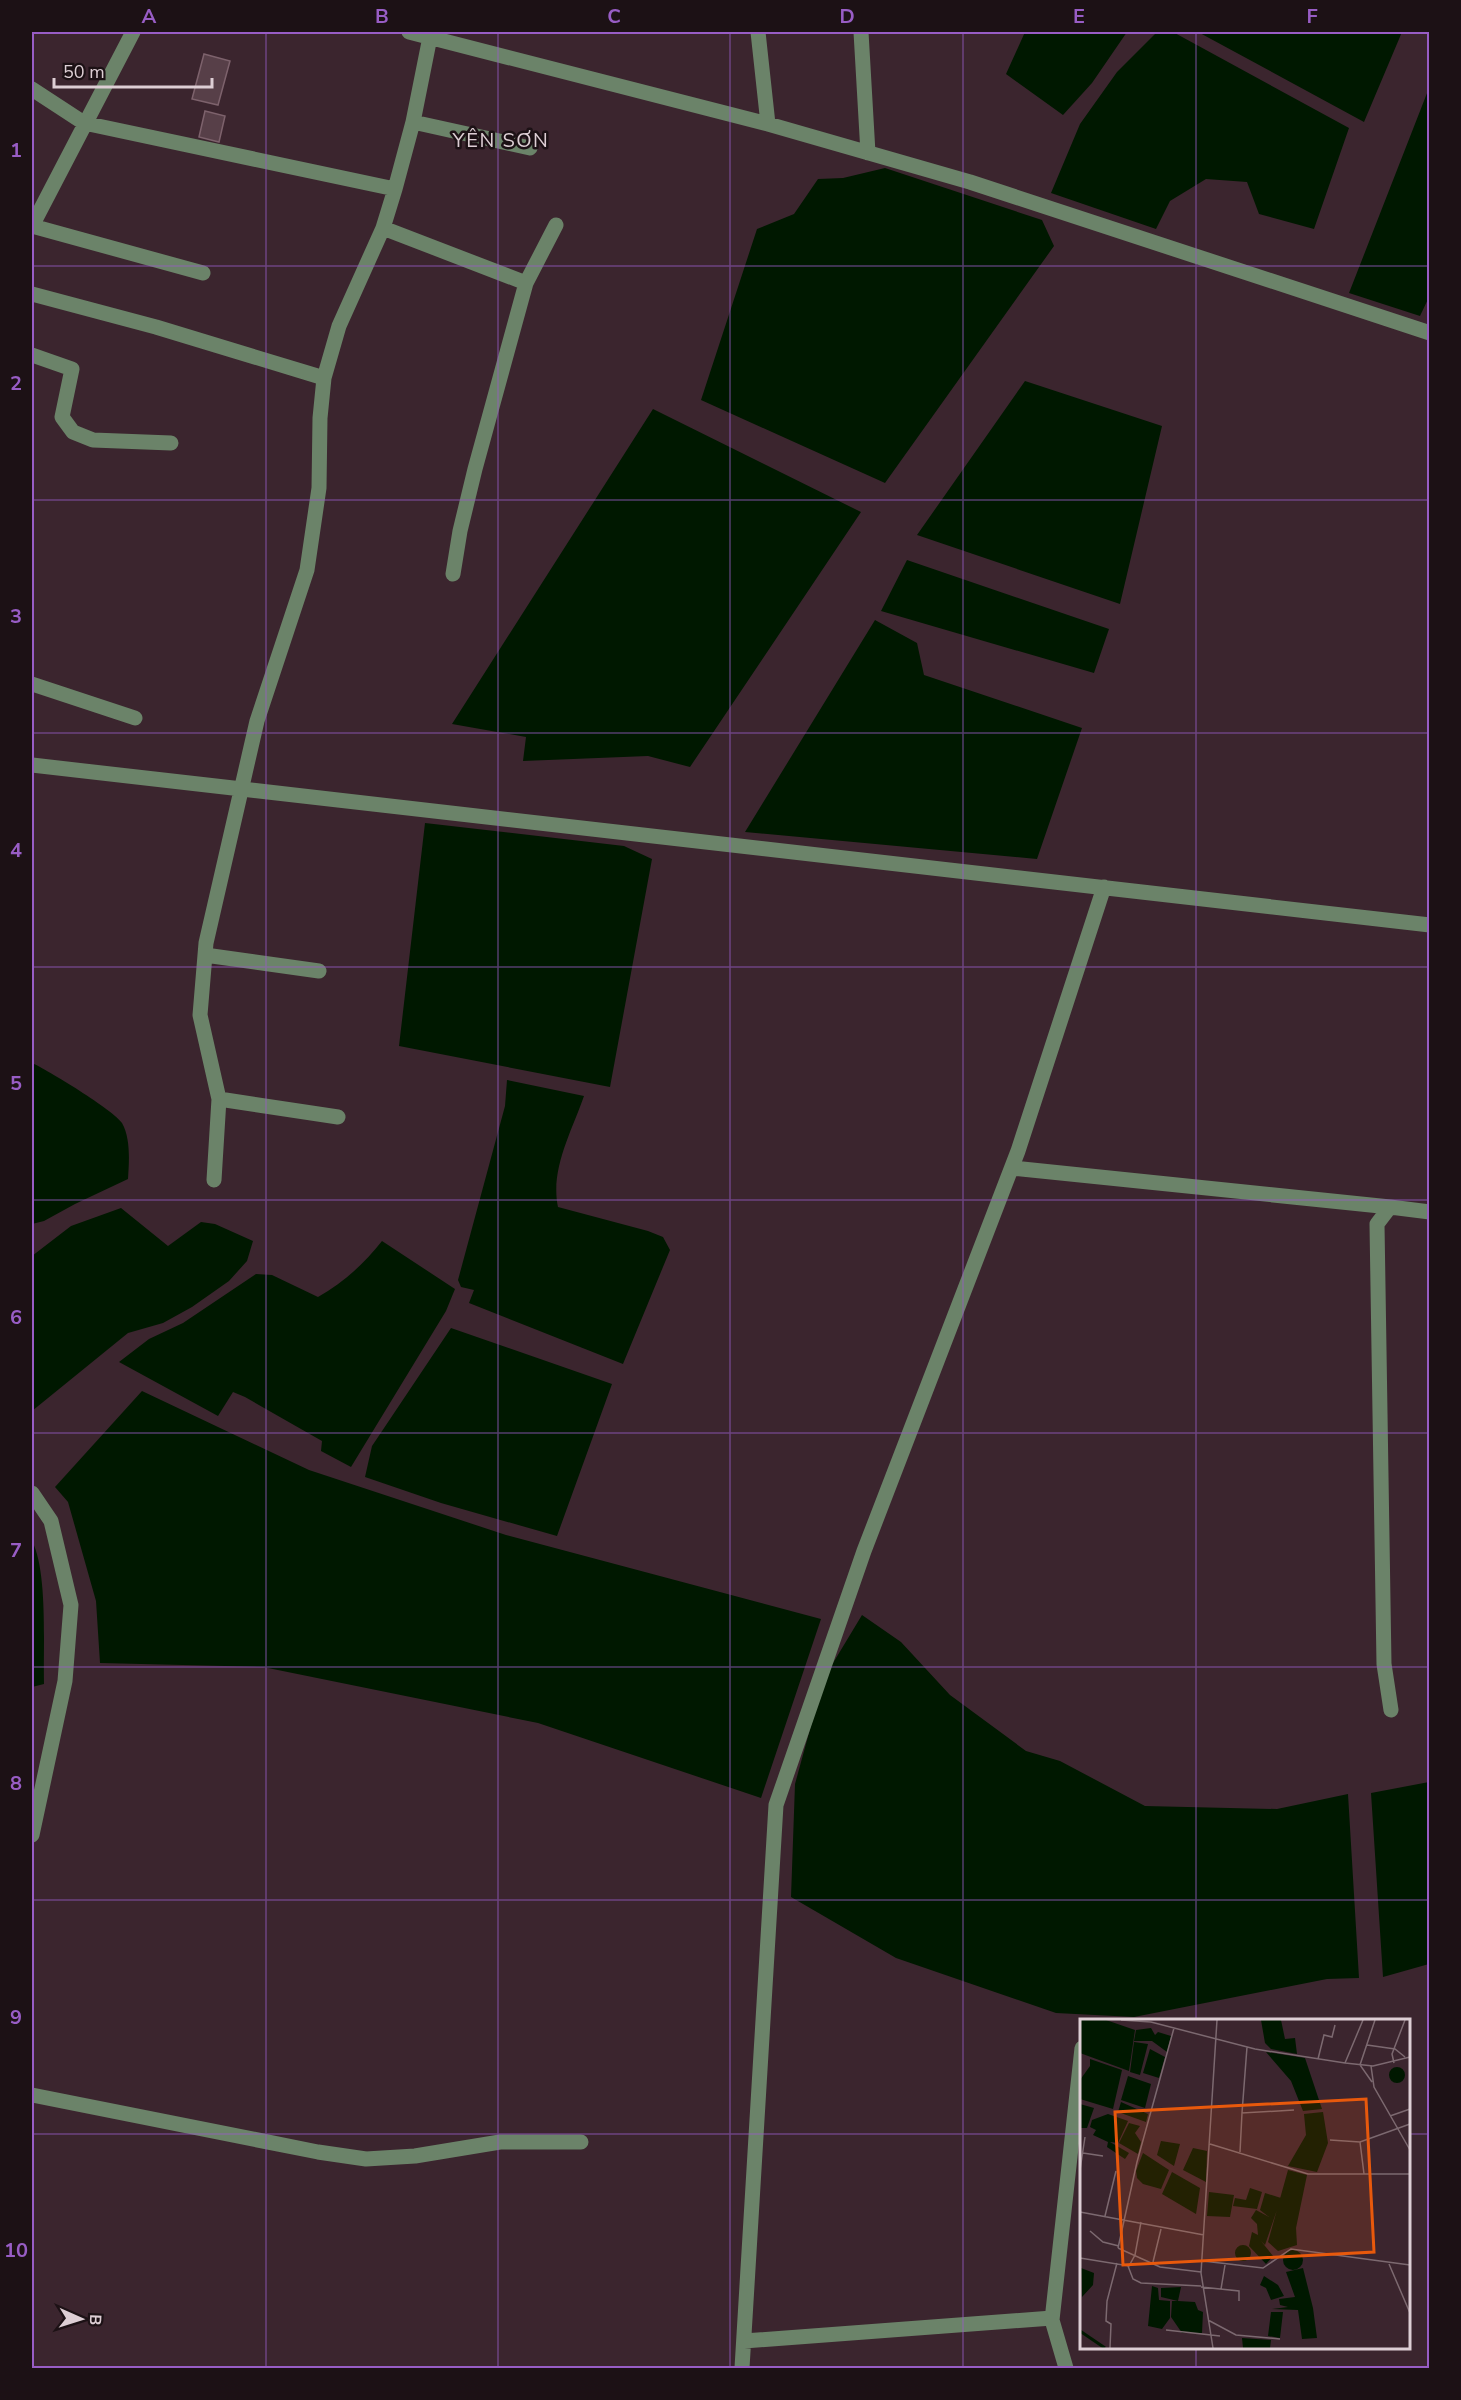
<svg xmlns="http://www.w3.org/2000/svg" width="1461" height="2400" viewBox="0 0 1461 2400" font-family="'Nunito Sans',sans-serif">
  <rect width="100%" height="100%" fill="#3b252e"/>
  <!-- water -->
  <path fill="#001800" d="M 1025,32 L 1127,32 L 1092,83 L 1063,115 L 1006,74 Z
    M 1157,32 L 1173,32 L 1349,128 L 1314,229 L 1259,214 L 1247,182 L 1206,179 L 1170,201 L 1156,229 L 1051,193 L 1080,124 L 1117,72 Z
    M 1198,32 L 1402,32 L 1364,122 Z
    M 1429,88 L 1430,295 L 1420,316 L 1349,293 Z
    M 885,168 L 1042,220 L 1054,246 L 885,483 L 701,400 L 757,229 L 794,214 L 818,179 L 843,178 Z
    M 1025,381 L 1162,426 L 1120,604 L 917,535 Z
    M 653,409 L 861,512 L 690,767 L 648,756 L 523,761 L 526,737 L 452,724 Z
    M 907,560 L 1109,629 L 1094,673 L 881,611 Z
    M 875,620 L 917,643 L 924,675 L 1082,728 L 1037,859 L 745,832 Z
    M 425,823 L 624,846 L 652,859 L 610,1087 L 399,1046 Z
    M 32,1063 C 46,1069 115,1111 122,1123 C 131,1139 129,1162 128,1179 L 75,1204 L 44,1221 L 32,1224 Z
    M 507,1080 L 584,1096 C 572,1131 550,1169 558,1207 L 648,1231 L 663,1237 L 670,1250 L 623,1364 L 469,1303 L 474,1290 L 461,1287 L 458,1280 L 505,1106 Z
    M 121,1208 L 168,1246 L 201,1222 L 215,1224 L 253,1241 L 247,1261 L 229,1281 L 192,1307 L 163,1323 L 128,1333 L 32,1411 L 32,1256 L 71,1226 Z
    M 382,1241 L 455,1289 L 446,1311 L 351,1467 L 321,1451 L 322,1441 L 245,1397 L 233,1392 L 218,1416 L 119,1362 L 149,1339 L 183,1323 L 256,1274 L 272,1275 L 318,1297 C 343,1283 364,1264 382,1241 Z
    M 451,1328 L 612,1384 L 557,1536 L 441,1503 L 365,1477 L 372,1446 Z
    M 142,1391 L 309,1470 L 506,1535 L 821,1619 L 761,1798 L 538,1723 L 263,1667 L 100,1663 L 96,1601 L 68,1502 L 55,1487 Z
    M 32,1541 C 48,1572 43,1647 44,1684 L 32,1687 Z
    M 862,1615 L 901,1642 L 950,1695 L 1026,1751 L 1060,1761 L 1145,1806 L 1277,1809 L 1348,1794 L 1359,1978 L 1327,1979 L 1134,2017 L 1056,2013 L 896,1958 L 791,1897 L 795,1784 L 824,1678 Z
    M 1429,1782 L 1429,1964 L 1383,1977 L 1371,1793 Z"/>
  <!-- building -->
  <path fill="#573f48" stroke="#7d626c" stroke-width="1.5" d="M 204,54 L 230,61 L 218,105 L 192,99 Z
    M 205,111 L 225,116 L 219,142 L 199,137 Z"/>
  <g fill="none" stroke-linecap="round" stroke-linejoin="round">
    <!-- minor -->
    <path stroke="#6b8369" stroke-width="15" d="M 409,32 L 768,124 L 970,182 L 1430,333
      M 758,32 L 768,124
      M 861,32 L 868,153
      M 32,89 L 84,123 L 395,189
      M 413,122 L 530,148
      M 32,226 L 133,32
      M 32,226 L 203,273
      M 383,228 L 526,283
      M 32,294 L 156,327 L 324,378
      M 32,355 L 72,369 L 62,417 L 73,432 L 93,440 L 171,443
      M 453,574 L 460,531 L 475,469 L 526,283 L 556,225
      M 32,684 L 135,718
      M 32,765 L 1430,925
      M 205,955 L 319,971
      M 219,1099 L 338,1117
      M 1012,1168 L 1390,1207
      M 214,1180 L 219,1099 L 200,1015 L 206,943 L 257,721 L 307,570 L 319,488 L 320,418 L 324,378 L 339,326 L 383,228 L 395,189 L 413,122 L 431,32
      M 32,1493 L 51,1521 L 71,1605 L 65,1681 L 32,1835
      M 1391,1710 L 1384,1664 L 1377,1224 L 1390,1207 L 1430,1212
      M 32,2095 L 318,2152 L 366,2159 L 415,2156 L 500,2142 L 581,2142
      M 744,2341 L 1052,2318
      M 742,2368 L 776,1805 L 864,1551 L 1018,1151 L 1104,887
      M 1066,2368 L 1052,2320 L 1082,2048"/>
  </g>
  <!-- grid -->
  <path fill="none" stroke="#985dc5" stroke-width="1.5" stroke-opacity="0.55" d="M 266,32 L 266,2368M 498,32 L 498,2368M 730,32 L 730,2368M 963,32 L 963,2368M 1196,32 L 1196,2020M 32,266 L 1430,266M 32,500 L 1430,500M 32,733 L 1430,733M 32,967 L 1430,967M 32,1200 L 1430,1200M 32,1433 L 1430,1433M 32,1667 L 1430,1667M 32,1900 L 1430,1900M 32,2134 L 1082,2134M 1408,2134 L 1430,2134M 1196,2348 L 1196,2368"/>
  <g text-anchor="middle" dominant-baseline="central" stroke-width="5" stroke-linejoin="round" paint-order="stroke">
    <!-- quarter labels -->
    <g font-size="20" letter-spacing="1.5" fill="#ddced4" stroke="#1c1115">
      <text x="501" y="140">YÊN SƠN</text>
    </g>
  </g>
  <!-- overview -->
  <g transform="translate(1080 2019)">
    <rect width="330" height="330" fill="#3b252e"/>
    <path d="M 0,1 L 26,1 L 55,11 L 49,52 L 0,34 ZM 181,1 L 201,1 L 205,20 L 215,19 L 217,35 L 191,30 L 185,24 ZM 71,9 L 75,16 L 78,13 L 91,17 L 87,33 L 72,22 L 54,22 L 56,11 ZM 54,23 L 68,25 L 60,56 L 50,53 ZM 70,30 L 85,38 L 79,59 L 63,54 ZM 186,33 L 225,39 L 242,90 L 223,92 L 211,62 ZM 10,40 L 42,51 L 33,90 L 0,80 L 0,61 L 10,47 ZM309 56a8 8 0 1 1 16 0a8 8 0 1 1-16 0ZM 48,57 L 71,65 L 65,89 L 41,81 ZM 41,83 L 68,95 L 66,103 L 38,93 ZM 0,85 L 14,89 L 7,109 L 0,109 ZM 243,93 L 248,124 L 237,153 L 208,147 L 226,116 L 224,95 ZM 28,95 L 48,102 L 38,124 L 30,123 L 49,134 L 45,140 L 27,128 L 28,123 L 13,116 L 16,111 L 10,108 L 12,101 ZM 49,104 L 60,107 L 55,114 L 61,123 L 58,135 L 39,124 ZM 81,122 L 100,125 L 94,147 L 77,136 ZM 113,129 L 127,132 L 126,163 L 103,151 ZM 63,134 L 89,151 L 81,170 L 63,165 L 57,159 L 56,152 ZM 208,151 L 227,156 L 216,209 L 217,226 L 198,232 L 188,223 ZM 92,153 L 120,169 L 116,195 L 82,175 ZM 170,169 L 182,173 L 177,190 L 153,187 L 155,179 L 166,181 ZM 129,173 L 154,176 L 150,198 L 127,197 ZM 185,174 L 201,179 L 185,226 L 181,222 L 193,237 L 186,245 L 169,227 L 172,213 L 178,216 L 177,205 L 171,199 L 176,191 L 189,198 L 180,191 ZM155 234a8 8 0 1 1 16 0a8 8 0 1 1-16 0ZM203 241a10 10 0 1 1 20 0a10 10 0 1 1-20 0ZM 1,249 L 14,254 L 13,266 L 2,278 ZM 223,249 L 233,289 L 237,319 L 222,320 L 218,291 L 192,290 L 208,288 L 200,286 L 199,280 L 215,278 L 206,253 ZM 184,257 L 198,266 L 204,277 L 191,281 L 186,269 L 180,266 ZM 72,267 L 78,269 L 79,281 L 90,282 L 90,299 L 82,310 L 68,307 ZM 101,268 L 98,282 L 115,283 L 118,291 L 123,293 L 122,314 L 102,314 L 91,298 L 92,282 L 98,282 L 81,278 L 81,269 ZM 191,293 L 203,293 L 200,319 L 188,317 ZM 162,319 L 191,321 L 190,329 L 163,329 Z" fill="#001800"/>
    <path fill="none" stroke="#001800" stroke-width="3" d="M 0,312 L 25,329"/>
    <path fill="none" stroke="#7c6970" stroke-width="1.5" d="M 41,1 L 71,3 L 175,30 L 265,44 L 293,47 L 330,38M 287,26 L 315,30 L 325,38M 167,28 L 162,94 L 214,91M 238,40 L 244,16 L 252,18 L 255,6M 265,44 L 283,1M 314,44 L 312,35 L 325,1M 291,47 L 294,68 L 330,131M 292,63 L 280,46 L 295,1M 310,97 L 330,90M 250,121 L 280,123 L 330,105M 280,123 L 284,155M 130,125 L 228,155 L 330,155M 160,133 L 162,94M 3,134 L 23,137M 0,151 L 5,118M 0,193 L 124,216M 25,197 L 36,152M 10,212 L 23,223 L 39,227M 38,229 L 57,143 L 94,9M 38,229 L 80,248 L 121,253M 0,239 L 49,247 L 55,236 L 61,203M 123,242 L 183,249 L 211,230 L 330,246M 73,243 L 81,210M 309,245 L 330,294M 48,247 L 53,260 L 61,264 L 121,267M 121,268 L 159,272 L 159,282M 141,270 L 145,246M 128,301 L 156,316 L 200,320M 86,311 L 140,317M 30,329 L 31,305 L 26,302 L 27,282 L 37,244M 133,329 L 121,254 L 137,1"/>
    <path fill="#e8590c" fill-opacity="0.15" stroke="#e8590c" stroke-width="3" d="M 286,80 L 294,233 L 43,246 L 35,93 Z"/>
    <rect width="330" height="330" fill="none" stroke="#ddced4" stroke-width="3"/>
  </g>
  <!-- border -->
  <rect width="1461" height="2400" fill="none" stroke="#1c1115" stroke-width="66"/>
  <!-- north arrow -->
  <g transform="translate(81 2319) rotate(93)" stroke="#1c1115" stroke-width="4.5" paint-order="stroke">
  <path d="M0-4.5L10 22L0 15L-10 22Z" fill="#ddced4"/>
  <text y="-9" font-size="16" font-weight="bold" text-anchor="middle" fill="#ddced4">B</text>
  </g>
  <!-- scale -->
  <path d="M54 78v9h158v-9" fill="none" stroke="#ddced4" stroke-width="3"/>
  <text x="63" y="78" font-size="18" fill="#ddced4" stroke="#1c1115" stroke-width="4.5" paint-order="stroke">50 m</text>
  <rect x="33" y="33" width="1395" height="2334" fill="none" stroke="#985dc5" stroke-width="2"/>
  <g font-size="20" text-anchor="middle" font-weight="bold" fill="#985dc5">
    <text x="149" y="23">A</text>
    <text x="382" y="23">B</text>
    <text x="614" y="23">C</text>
    <text x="847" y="23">D</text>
    <text x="1079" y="23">E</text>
    <text x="1312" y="23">F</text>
    <text x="16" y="157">1</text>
    <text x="16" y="390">2</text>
    <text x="16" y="623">3</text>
    <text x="16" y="857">4</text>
    <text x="16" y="1090">5</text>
    <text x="16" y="1324">6</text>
    <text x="16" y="1557">7</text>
    <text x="16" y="1790">8</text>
    <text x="16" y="2024">9</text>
    <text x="16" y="2257">10</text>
  </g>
</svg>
